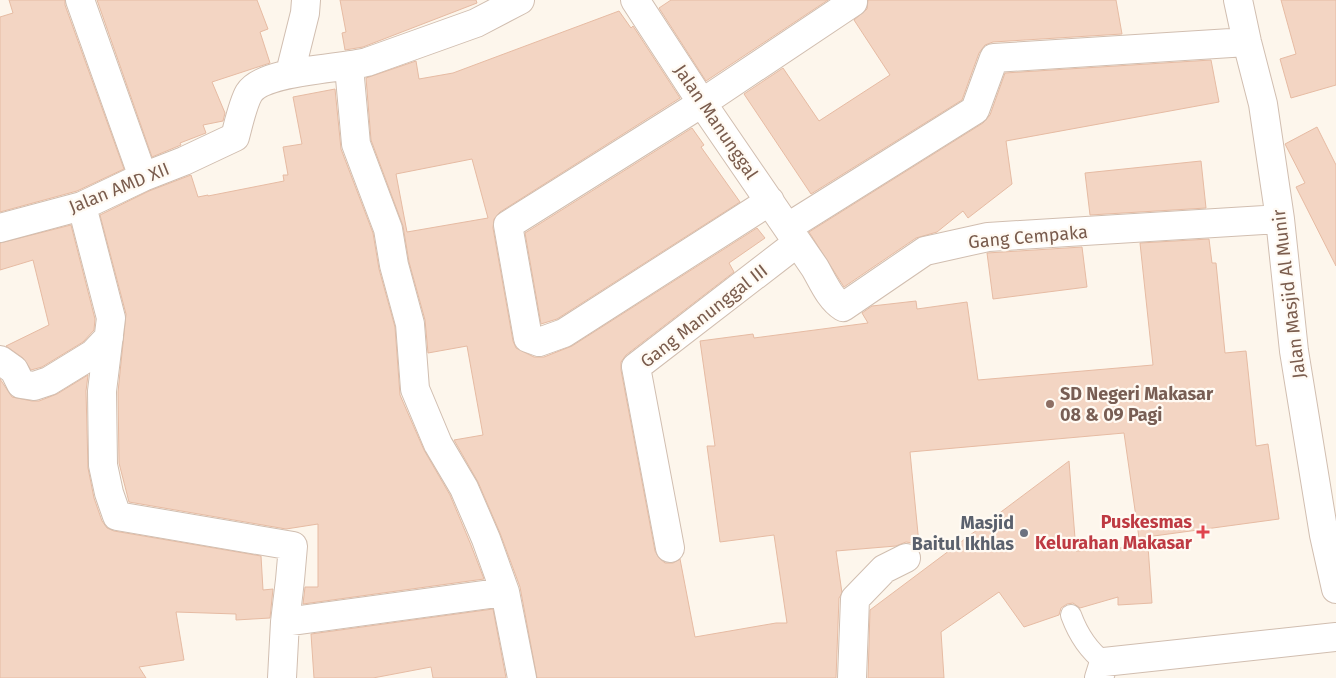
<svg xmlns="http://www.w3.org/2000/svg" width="1336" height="678" viewBox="0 0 1336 678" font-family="'Fira Sans',sans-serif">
  <rect width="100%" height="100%" fill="#fdf6ec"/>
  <!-- building -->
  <path fill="#f3d5c3" stroke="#e6bba3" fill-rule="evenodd" d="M 9,0 L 65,0 L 65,5 L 124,169 L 77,191 L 0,212 L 0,17 L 13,13 Z
    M 97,0 L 257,0 L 268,29 L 260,32 L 270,63 L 212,82 L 225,113 L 223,121 L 203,125 L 206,133 L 180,143 L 181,145 L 152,157 Z
    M 340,0 L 476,0 L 477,3 L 363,47 L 345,50 L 342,33 L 346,32 Z
    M 671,0 L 828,0 L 706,81 L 659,8 Z
    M 868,0 L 1116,0 L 1122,34 L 993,42 L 985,45 L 979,53 L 962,100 L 811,194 L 744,94 L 783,68 L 819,121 L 890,75 L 854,20 L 867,9 Z
    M 1281,0 L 1336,0 L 1336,85 L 1291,98 L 1280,59 L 1296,54 Z
    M 619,11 L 631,28 L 633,26 L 680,98 L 500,212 L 494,219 L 493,228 L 513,341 L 516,348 L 534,357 L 544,357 L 572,346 L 757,228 L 765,238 L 729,263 L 734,272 L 626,355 L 621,362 L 621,370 L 655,551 L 659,558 L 665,563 L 673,563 L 680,559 L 695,637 L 776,623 L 787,623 L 774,535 L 720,542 L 707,446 L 715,446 L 700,341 L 753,334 L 754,338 L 868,323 L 862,313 L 872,306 L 916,301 L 917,309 L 967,302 L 978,380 L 1153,365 L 1140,243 L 1209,239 L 1212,263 L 1216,263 L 1225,353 L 1246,351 L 1256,446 L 1268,444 L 1279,519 L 1139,538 L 1124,433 L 910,452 L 919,544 L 906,542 L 896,546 L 836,551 L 842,593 L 839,598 L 836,678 L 537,678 L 520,587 L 500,533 L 478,482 L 454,440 L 483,435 L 467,346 L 428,353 L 425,320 L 409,262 L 403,226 L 371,140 L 366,78 L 416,61 L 419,79 L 453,73 ZM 472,159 L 488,218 L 407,232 L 396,174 Z
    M 1211,60 L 1219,102 L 1006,141 L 1012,184 L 968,218 L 963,211 L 937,232 L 916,238 L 844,287 L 809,232 L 983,123 L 990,115 L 1005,73 Z
    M 335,89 L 341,149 L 373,233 L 379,269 L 395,327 L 400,395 L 424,450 L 450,495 L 471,545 L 484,579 L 303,604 L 305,587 L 318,587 L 318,524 L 286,529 L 129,502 L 119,463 L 118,392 L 126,314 L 100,215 L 149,191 L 191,175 L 198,197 L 208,195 L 208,196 L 284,181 L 283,175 L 288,175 L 283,147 L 302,144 L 293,97 Z
    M 1317,127 L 1336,165 L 1336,266 L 1296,187 L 1305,183 L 1285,144 Z
    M 692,128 L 704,145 L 701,147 L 740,202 L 557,319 L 541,324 L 525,233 Z
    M 1201,161 L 1206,208 L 1090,215 L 1085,173 Z
    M 71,225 L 95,319 L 94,330 L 83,342 L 42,367 L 31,370 L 23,358 L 6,346 L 49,325 L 33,260 L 0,270 L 0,243 Z
    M 1082,247 L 1087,287 L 993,299 L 987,253 Z
    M 88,375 L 86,391 L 88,468 L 94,498 L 102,521 L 107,528 L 114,531 L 261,556 L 263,590 L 273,589 L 270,618 L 236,620 L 236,614 L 176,612 L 184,660 L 139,667 L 146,678 L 0,678 L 0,379 L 12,397 L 32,401 L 39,401 L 57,394 Z
    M 1069,461 L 1076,551 L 1148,546 L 1152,603 L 1118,605 L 1118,597 L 1080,608 L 1073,603 L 1067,604 L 1061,608 L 1059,615 L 1024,627 L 999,592 L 941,632 L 944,678 L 868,678 L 870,610 Z
    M 493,609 L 506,678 L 433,678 L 431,667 L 373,678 L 314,678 L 311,634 Z"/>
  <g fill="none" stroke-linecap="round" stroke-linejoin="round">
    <defs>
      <path id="service" d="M 1071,615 C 1078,634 1088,650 1104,662"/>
      <path id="minor" d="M 80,0 L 143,177
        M 635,0 L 702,103 L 815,268 C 823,282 830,299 843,307 L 925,251 L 988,237 L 1280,219
        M 1238,0 L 1247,42 L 1263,104 L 1280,219 L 1294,351 L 1324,535 L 1336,589
        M 290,73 L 305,13 L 306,0
        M 770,201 L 564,333 L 539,342 L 528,338 L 508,225 L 702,103 L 853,2
        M 82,206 L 111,318 L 102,391 L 103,465 L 109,493 L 117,516 L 293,546 L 290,580 L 285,622 L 282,678
        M 788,227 L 975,110 L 994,58 L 1247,42
        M 0,228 L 82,206 L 143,177 L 184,161 L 235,137 C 238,126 243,103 249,93 C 263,70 340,69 367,62 L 476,23 L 520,0
        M 0,360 L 14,370 L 21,384 L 34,386 L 49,381 L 93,354 L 109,337
        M 670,548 L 636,367 L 797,243
        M 505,592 L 522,678
        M 285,622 L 505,592 L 486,539 L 464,488 L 438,444 L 415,389 L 410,324 L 394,265 L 388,229 L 356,144 L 349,67
        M 852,678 L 855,599 L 884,569 L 906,558
        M 1099,678 L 1104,662 L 1336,637"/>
    </defs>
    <!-- service casing -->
    <use href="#service" stroke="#d1beb0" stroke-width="22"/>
    <!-- minor casing -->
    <use href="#minor" stroke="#d1beb0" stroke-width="30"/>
    <!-- service -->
    <use href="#service" stroke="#fff" stroke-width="20"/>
    <!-- minor -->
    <use href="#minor" stroke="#fff" stroke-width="28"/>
  </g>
  <!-- markers -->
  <circle fill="#8d6e63" stroke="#fffaf3" stroke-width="2" cx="1050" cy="404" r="5"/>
  <path fill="#e0444e" stroke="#fffaf3" stroke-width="2" d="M1200.5 524.5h5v5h5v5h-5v5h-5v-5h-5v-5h5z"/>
  <circle fill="#6b7280" stroke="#fffaf3" stroke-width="2" cx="1024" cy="533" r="5"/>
  <g text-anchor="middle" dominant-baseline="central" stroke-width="4.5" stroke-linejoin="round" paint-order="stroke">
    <!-- street labels -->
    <g font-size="18" fill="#7a5c4d" stroke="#fffaf3">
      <text transform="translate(716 122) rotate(56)">Jalan Manunggal</text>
      <text transform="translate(119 188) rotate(-22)">Jalan AMD XII</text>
      <text transform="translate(1028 237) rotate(-5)">Gang Cempaka</text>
      <text transform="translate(1289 294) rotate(-97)">Jalan Masjid Al Munir</text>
      <text transform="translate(704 316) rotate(-38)">Gang Manunggal III</text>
    </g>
    <!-- education labels -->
    <g font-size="18" font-weight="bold" fill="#785e54" stroke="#fffaf3" text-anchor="start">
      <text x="1060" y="394">SD Negeri Makasar<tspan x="1060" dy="21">08 &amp; 09 Pagi</tspan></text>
    </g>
    <!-- health labels -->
    <g font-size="18" font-weight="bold" fill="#be3a42" stroke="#fffaf3" text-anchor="end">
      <text x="1192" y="522">Puskesmas<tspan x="1192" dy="21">Kelurahan Makasar</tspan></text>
    </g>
    <!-- worship labels -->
    <g font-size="18" font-weight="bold" fill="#5b616d" stroke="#fffaf3" text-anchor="end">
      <text x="1014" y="523">Masjid<tspan x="1014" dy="21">Baitul Ikhlas</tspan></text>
    </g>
  </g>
</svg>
